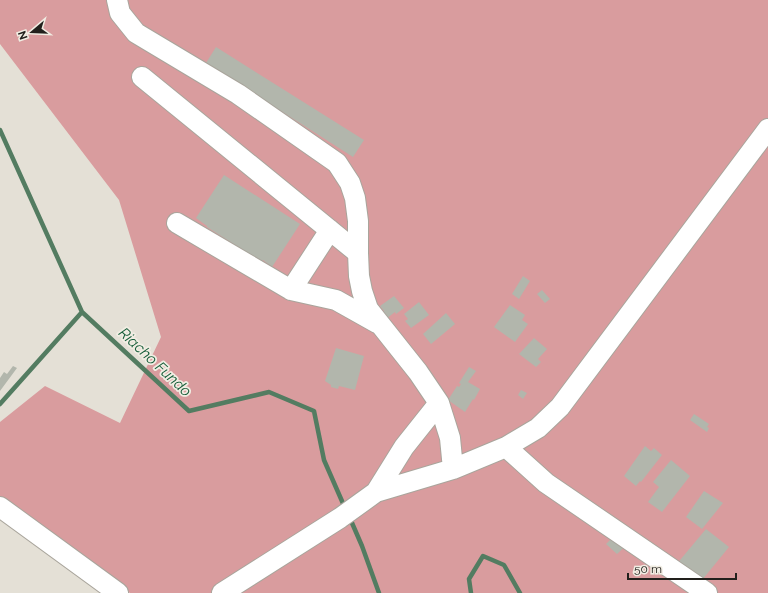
<svg xmlns="http://www.w3.org/2000/svg" width="768" height="593" viewBox="0 0 768 593" font-family="Raleway,sans-serif">
  <rect width="100%" height="100%" fill="#e4e0d6"/>
  <!-- green -->
  <path fill="#d99c9e" d="M 0,0 L 768,0 L 768,593 L 130,593 L 104,577 L 0,498 L 0,422 L 45,386 L 120,423 L 161,337 L 119,200 L 0,44 Z"/>
  <g fill="none" stroke-linecap="round" stroke-linejoin="round">
    <!-- stream -->
    <path stroke="#537c61" stroke-width="4.5" d="M 0,130 L 82,312 L 189,411 L 269,392 L 314,411 L 324,460 L 345,508
      M 0,404 L 82,312
      M 349,516 L 362,546 L 379,593
      M 471,593 L 469,579 L 483,556 L 504,565 L 520,593"/>
  </g>
  <!-- building -->
  <path fill="#b2b6ac" d="M 216,47 L 364,140 L 353,157 L 206,63 Z
    M 224,175 L 300,224 L 272,267 L 263,260 L 262,262 L 207,227 L 207,226 L 196,218 Z
    M 523,276 L 530,281 L 519,299 L 512,294 Z
    M 542,290 L 550,299 L 545,303 L 537,294 Z
    M 394,296 L 404,308 L 396,314 L 395,312 L 386,319 L 381,313 L 384,311 L 380,306 Z
    M 419,302 L 429,315 L 411,328 L 405,321 L 408,319 L 404,314 Z
    M 510,305 L 525,315 L 522,320 L 528,324 L 515,342 L 494,327 Z
    M 446,313 L 455,324 L 431,344 L 423,334 Z
    M 534,338 L 547,349 L 538,359 L 541,362 L 536,367 L 519,354 Z
    M 336,348 L 364,356 L 355,390 L 339,386 L 338,389 L 331,387 L 331,385 L 325,381 Z
    M 13,366 L 17,368 L 0,391 L 0,378 L 4,372 L 7,374 Z
    M 469,367 L 476,371 L 468,382 L 480,389 L 474,400 L 473,399 L 465,412 L 448,400 L 457,386 L 459,387 L 461,384 L 459,383 Z
    M 521,390 L 527,393 L 523,399 L 518,395 Z
    M 694,414 L 709,424 L 707,427 L 709,428 L 707,432 L 690,420 Z
    M 645,446 L 651,451 L 654,448 L 662,455 L 641,482 L 640,481 L 636,486 L 624,476 Z
    M 671,460 L 690,476 L 662,512 L 648,502 L 659,487 L 653,482 Z
    M 704,491 L 723,503 L 702,529 L 686,517 Z
    M 706,529 L 729,547 L 698,585 L 675,566 Z
    M 620,530 L 631,541 L 617,554 L 606,544 Z"/>
  <g fill="none" stroke-linecap="round" stroke-linejoin="round">
    <defs>
      <path id="minor" d="M 117,0 L 120,13 L 136,33 L 238,94 L 337,163 L 350,183 L 355,198 L 358,221 L 358,253 L 359,276 L 362,291 L 368,309 L 418,372 L 439,403 L 450,438 L 453,469
        M 142,77 L 358,253
        M 177,223 L 291,290 L 336,300 L 377,323
        M 291,290 L 330,230
        M 506,447 L 546,483 L 707,593
        M 376,492 L 404,447 L 439,403
        M 0,507 L 118,593
        M 222,593 L 340,518 L 376,492 L 453,469 L 506,447 L 538,428 L 560,407 L 768,129"/>
    </defs>
    <!-- minor casing -->
    <use href="#minor" stroke="#a9a59c" stroke-width="22"/>
    <!-- minor -->
    <use href="#minor" stroke="#fff" stroke-width="20"/>
  </g>
  <g text-anchor="middle" dominant-baseline="central" stroke-width="3.5" stroke-linejoin="round" paint-order="stroke">
    <!-- water labels -->
    <g font-size="15" font-style="italic" fill="#155c38" stroke="#f1ede3">
      <text transform="translate(155 362) rotate(43)">Riacho Fundo</text>
    </g>
  </g>
  <!-- north arrow -->
  <g transform="translate(32 32) rotate(251)" stroke="#f1ede3" stroke-width="3" paint-order="stroke">
  <path d="M0-3L7 15L0 10L-7 15Z" fill="#22201c"/>
  <text y="-6" font-size="11" font-weight="bold" text-anchor="middle" fill="#22201c">N</text>
  </g>
  <!-- scale -->
  <path d="M628 573v6h108v-6" fill="none" stroke="#22201c" stroke-width="2"/>
  <text x="634" y="573" font-size="12" fill="#22201c" stroke="#f1ede3" stroke-width="3" paint-order="stroke">50 m</text>
</svg>
